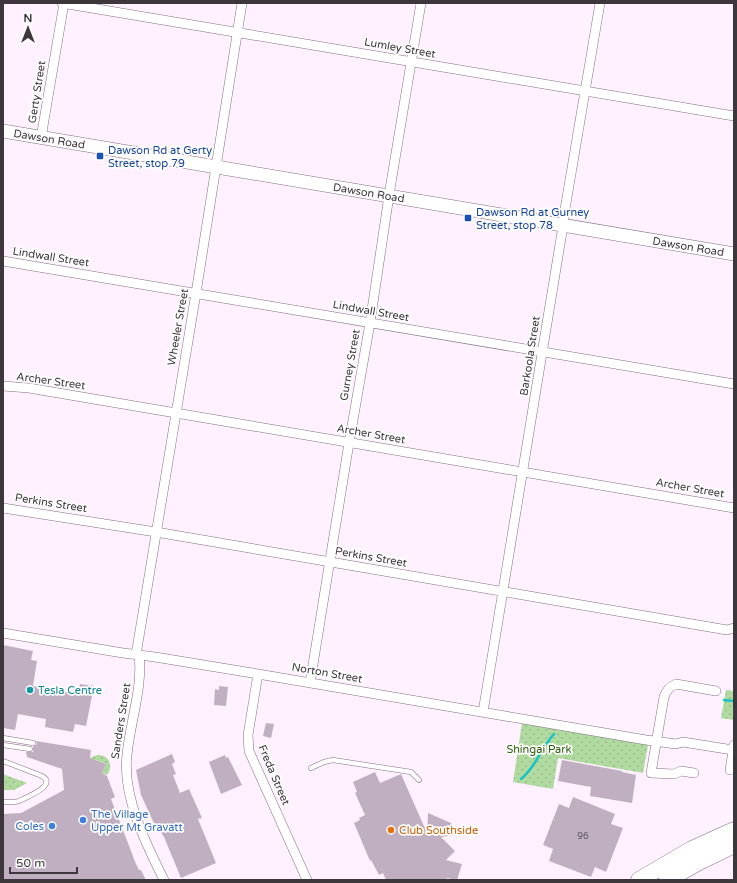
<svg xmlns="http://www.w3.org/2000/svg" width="737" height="883" viewBox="0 0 737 883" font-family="'Varela Round',sans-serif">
  <defs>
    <pattern id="park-dots" width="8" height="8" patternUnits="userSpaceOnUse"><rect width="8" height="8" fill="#b0da9f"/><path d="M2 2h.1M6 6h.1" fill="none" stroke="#98bc8a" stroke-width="1.8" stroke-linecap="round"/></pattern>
  </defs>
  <rect width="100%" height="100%" fill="#fff1ff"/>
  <!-- park -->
  <path fill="url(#park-dots)" d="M 726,690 L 734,691 L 734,720 L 721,718 Z
    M 522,723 L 648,745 L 643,773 L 558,758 L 553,789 L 513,782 Z
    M 97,755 C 109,754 114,766 107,775 L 102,773 L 106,764 L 96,760 L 89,759 L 92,757 Z
    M 3,774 L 27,783 L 14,790 L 4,790 Z"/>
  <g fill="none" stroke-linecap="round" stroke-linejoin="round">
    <!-- stream -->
    <path stroke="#17c3c5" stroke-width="2.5" d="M 724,700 L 734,701
      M 521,779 C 536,767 541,748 554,734"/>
  </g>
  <!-- building -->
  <path fill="#c0afc1" d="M 3,645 L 33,651 L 31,660 L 37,661 L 33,686 L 78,694 L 80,684 L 94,686 L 86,726 L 75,724 L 73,732 L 45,727 L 46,719 L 18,714 L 15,730 L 3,728 Z
    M 219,686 L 228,687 L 226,706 L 214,705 L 215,689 L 219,690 Z
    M 266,723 L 274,724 L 271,738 L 263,736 Z
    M 36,741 L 91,750 L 90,758 L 106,764 L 102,773 L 107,776 L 115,797 L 111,799 L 136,864 L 139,870 L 141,870 L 146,880 L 3,880 L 3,814 L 21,813 L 64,790 L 62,769 L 27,757 L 26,752 L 33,752 L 33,747 L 37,744 Z
    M 172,754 L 175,762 L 172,764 L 176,774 L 173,775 L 180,793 L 189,789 L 202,818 L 198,819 L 216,863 L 181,878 L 164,837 L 160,831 L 158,832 L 141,795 L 136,770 Z
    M 225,755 L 226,758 L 228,757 L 242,785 L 221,794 L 209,762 Z
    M 562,760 L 622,771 L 622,772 L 636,775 L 632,803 L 590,796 L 591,787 L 558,781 Z
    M 375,772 L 380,783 L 401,774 L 427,833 L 428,813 L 451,823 L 456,835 L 441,837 L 455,851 L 446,860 L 462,864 L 457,880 L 447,878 L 446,880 L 386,880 L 383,873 L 379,875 L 371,860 L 370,861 L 354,823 L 360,820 L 359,818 L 365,815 L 355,793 L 357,792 L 353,782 Z
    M 573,797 L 615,814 L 611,824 L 623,828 L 606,872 L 595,867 L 591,877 L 549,861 L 553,849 L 543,845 L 559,804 L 569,808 Z"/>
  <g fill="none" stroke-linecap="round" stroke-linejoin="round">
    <defs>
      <path id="lane" d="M 3,738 L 33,743
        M 3,745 L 30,749
        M 3,761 L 42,776 C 58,785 27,797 19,801 C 14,803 8,802 3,802
        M 311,768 L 324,762 L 333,760 L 411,772 L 419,780"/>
      <path id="street" d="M 62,3 L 734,116
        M 41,138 L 64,3
        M 3,261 L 734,384
        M 3,386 L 29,388 L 734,508
        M 3,508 L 156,532 L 727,630 L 734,628
        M 3,633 L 123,653 L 155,657 L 258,674 L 646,740 L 676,744 L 683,742 L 733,750
        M 136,655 L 196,293 L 242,3
        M 139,655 C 143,688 130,722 127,755 C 122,796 146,844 164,880
        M 258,674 L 248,735 L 249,751 L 307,880
        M 310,683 L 349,443 L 370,323 L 390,189 L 421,3
        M 483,712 L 562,232 L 564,215 L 600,3
        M 730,770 L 734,745
        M 694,773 L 681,771 L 674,774 L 651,773 L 664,697 C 667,690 669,687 676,684 L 716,691"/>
      <g id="secondary">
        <path id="s1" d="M 3,131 L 734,254"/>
      </g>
      <path id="highway" d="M 639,880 L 692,849 L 734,830
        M 667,880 L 699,862 L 734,845"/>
    </defs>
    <!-- lane casing -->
    <use href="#lane" stroke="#807080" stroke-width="5.5"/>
    <!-- street casing -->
    <use href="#street" stroke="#807080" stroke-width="10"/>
    <!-- secondary casing -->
    <use href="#secondary" stroke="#807080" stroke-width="14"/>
    <!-- highway casing -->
    <use href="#highway" stroke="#807080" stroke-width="17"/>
    <!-- lane -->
    <use href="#lane" stroke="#fff" stroke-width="4.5"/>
    <!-- street -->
    <use href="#street" stroke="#fff" stroke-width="9"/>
    <!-- secondary -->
    <use href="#secondary" stroke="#fff" stroke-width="13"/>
    <!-- highway -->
    <use href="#highway" stroke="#fff" stroke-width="16"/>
  </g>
  <!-- markers -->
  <g fill="#1a4fb4" stroke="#fff" stroke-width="1.5">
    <rect x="96" y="152" width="8" height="8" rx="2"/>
    <rect x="464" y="214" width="8" height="8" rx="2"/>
  </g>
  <circle fill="#0f9aa8" stroke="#fff" stroke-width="1.5" cx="30" cy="690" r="4"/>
  <g fill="#3f7fe0" stroke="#fff" stroke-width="1.5">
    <circle cx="83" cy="820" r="4"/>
    <circle cx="52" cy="826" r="4"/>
  </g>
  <circle fill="#e8710a" stroke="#fff" stroke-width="1.5" cx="391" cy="830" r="4"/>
  <g text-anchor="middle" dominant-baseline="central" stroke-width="3.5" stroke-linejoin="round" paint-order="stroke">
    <!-- number labels -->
    <g font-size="9" fill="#5e545e">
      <text x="583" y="836">96</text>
    </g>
    <!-- street labels -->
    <g font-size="11" fill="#3d363d" stroke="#fff">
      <text transform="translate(400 48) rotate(10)">Lumley Street</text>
      <text transform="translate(37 92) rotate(-81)">Gerty Street</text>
      <text stroke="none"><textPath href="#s1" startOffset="47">Dawson Road</textPath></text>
      <text stroke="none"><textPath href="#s1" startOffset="371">Dawson Road</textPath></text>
      <text stroke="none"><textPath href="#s1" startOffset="695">Dawson Road</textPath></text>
      <text transform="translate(51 257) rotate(9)">Lindwall Street</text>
      <text transform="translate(371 311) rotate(10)">Lindwall Street</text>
      <text transform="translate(178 327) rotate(-80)">Wheeler Street</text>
      <text transform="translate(530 356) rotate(-81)">Barkoola Street</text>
      <text transform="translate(350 365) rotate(-80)">Gurney Street</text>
      <text transform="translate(51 381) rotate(8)">Archer Street</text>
      <text transform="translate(371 434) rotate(10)">Archer Street</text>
      <text transform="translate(690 488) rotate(10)">Archer Street</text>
      <text transform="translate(51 503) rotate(9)">Perkins Street</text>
      <text transform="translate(371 557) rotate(10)">Perkins Street</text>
      <text transform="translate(327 673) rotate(10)">Norton Street</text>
      <text transform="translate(121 721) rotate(-81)">Sanders Street</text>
      <text transform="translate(274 775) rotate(67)">Freda Street</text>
    </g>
    <!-- transit labels -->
    <g font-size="11" fill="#164399" stroke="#fff" text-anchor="start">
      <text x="108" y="150">Dawson Rd at Gerty<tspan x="108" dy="13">Street, stop 79</tspan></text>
      <text x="476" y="212">Dawson Rd at Gurney<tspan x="476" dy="13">Street, stop 78</tspan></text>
    </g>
    <!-- culture labels -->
    <g font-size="11" fill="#0d838f" stroke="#fff" text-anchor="start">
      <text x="38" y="690">Tesla Centre</text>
    </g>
    <!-- park labels -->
    <g font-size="11" fill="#2a5d07" stroke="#fff">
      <text x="539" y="749">Shingai Park</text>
    </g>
    <!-- shop labels -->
    <g font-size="11" fill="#366cbe" stroke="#fff" text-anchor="start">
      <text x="91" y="814">The Village<tspan x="91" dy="13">Upper Mt Gravatt</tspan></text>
      <text x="44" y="826" text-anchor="end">Coles</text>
    </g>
    <!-- food labels -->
    <g font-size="11" fill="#c56008" stroke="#fff" text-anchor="start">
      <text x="399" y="830">Club Southside</text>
    </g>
  </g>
  <!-- border -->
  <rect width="737" height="883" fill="none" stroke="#3d363d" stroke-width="8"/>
  <!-- north arrow -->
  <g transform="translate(28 28)" stroke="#ffffff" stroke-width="3" paint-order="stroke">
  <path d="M0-3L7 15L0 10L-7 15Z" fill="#3d363d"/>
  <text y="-6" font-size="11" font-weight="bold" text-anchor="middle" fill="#3d363d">N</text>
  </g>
  <!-- scale -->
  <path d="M10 867v6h67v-6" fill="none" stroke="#3d363d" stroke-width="2"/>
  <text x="16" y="867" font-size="12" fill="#3d363d" stroke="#ffffff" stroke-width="3" paint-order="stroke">50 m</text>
</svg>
